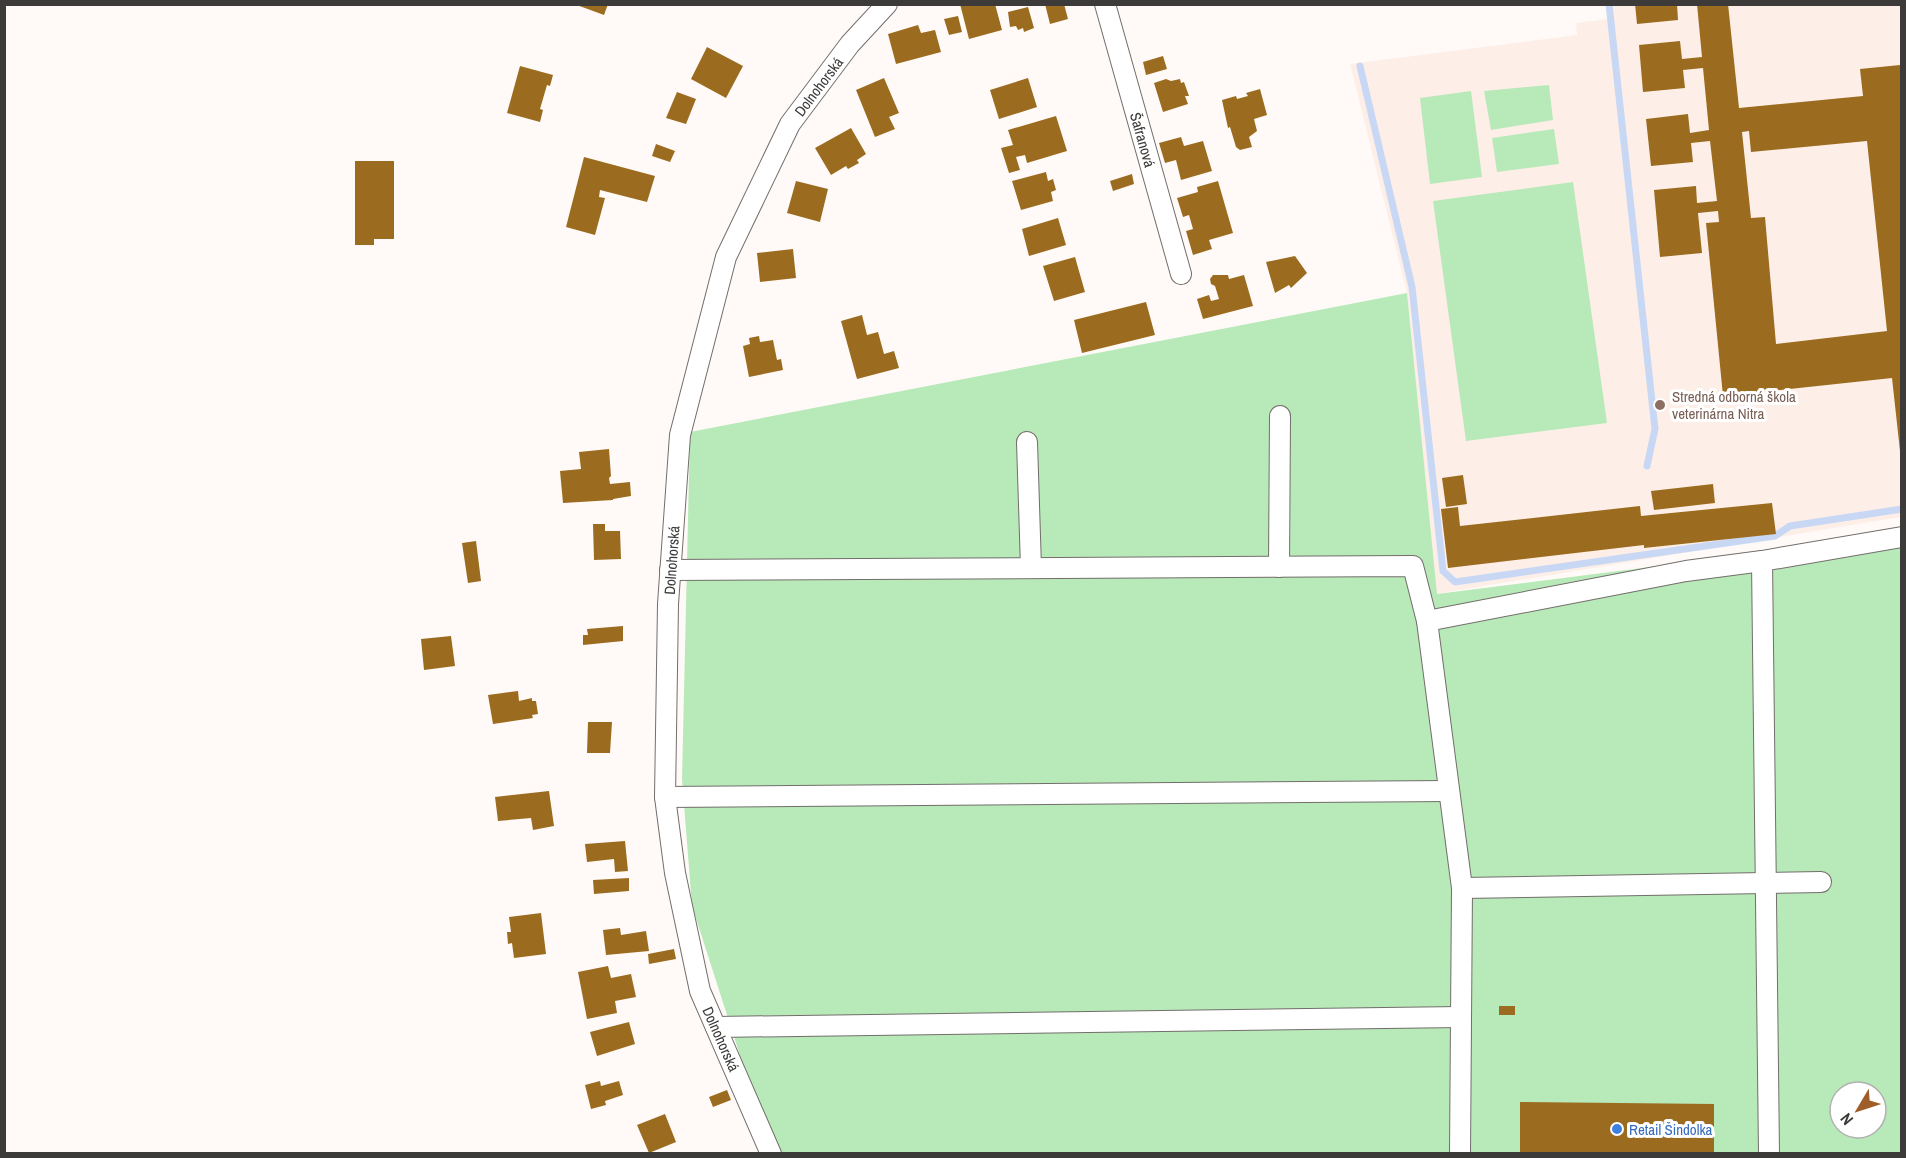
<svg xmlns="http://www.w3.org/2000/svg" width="1906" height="1158" viewBox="0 0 1906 1158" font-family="'Archivo Narrow',sans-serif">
  <rect width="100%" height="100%" fill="#fffaf7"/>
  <!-- built -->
  <path fill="#fdefe8" d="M 1607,5 L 1901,5 L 1901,517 L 1436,594 L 1407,293 L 1350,64 L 1577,35 L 1576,23 L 1608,19 Z"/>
  <!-- green -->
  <path fill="#b8e9b9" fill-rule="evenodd" d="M 1549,85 L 1553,120 L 1491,130 L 1484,91 Z
    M 1471,91 L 1482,177 L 1430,184 L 1420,98 Z
    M 1554,129 L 1559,164 L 1497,172 L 1492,138 Z
    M 1573,182 L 1607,423 L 1466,441 L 1433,201 Z
    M 1407,293 L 1437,594 L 1901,535 L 1901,1153 L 778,1153 L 745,1071 L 692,906 L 682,779 L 690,432 ZM 1840,1092 L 1876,1092 L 1876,1128 L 1840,1128 Z"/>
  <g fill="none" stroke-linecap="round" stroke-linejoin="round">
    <!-- stream -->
    <path stroke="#c8d8f4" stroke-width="7" d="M 1609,4 L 1655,429 L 1647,466
      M 1360,66 L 1412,287 L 1443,571 L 1455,582 L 1775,536 L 1790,526 L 1902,509"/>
  </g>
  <!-- building -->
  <path fill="#9b6c1f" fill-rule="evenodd" d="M 574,4 L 608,4 L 604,15 Z
    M 960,4 L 995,4 L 1002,30 L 969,39 Z
    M 1045,4 L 1064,4 L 1068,19 L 1050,24 Z
    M 1635,4 L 1677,4 L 1678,20 L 1637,24 Z
    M 1697,4 L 1728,4 L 1739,108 L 1863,96 L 1860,69 L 1900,65 L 1902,83 L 1902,451 L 1900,451 L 1892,378 L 1723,396 L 1706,223 L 1719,222 L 1718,211 L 1698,213 L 1702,253 L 1660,257 L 1654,190 L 1696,186 L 1697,203 L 1717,201 L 1710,141 L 1691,143 L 1693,162 L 1651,166 L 1646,119 L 1688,114 L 1690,133 L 1709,130 L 1703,68 L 1683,70 L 1685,88 L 1643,92 L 1639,45 L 1680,41 L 1682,59 L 1702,57 ZM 1749,131 L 1751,152 L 1867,141 L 1887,331 L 1776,344 L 1765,217 L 1751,218 L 1742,132 Z
    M 1028,7 L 1034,28 L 1024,32 L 1023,28 L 1018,30 L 1016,26 L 1010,27 L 1008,12 Z
    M 958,16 L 962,32 L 949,35 L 944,19 Z
    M 918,25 L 921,33 L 935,30 L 941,52 L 896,64 L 888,34 Z
    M 707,47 L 743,66 L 726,98 L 691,79 Z
    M 1163,56 L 1167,69 L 1146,75 L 1143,62 Z
    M 520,66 L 553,75 L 550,86 L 547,85 L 540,109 L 543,110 L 540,122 L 507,113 Z
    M 884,78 L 899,113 L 889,117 L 895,129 L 875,137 L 856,90 Z
    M 1028,78 L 1037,107 L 999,119 L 990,90 Z
    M 1166,79 L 1171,81 L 1180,79 L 1181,83 L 1184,82 L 1189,96 L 1185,96 L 1188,104 L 1163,112 L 1154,83 Z
    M 1260,89 L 1267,115 L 1254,119 L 1257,131 L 1249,137 L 1252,147 L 1240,150 L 1236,147 L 1230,127 L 1228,128 L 1222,100 L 1236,96 L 1237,99 L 1248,96 L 1246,93 Z
    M 677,92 L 696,99 L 686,124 L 666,118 Z
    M 1056,116 L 1067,151 L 1027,163 L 1025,155 L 1016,157 L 1020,170 L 1009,173 L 1001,148 L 1013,145 L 1008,130 Z
    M 851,128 L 866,154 L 857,160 L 859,163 L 848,169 L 846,166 L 831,175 L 815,148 Z
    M 1181,137 L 1184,146 L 1203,141 L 1212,171 L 1181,180 L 1176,160 L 1165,163 L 1159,143 Z
    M 656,144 L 675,151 L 670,162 L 652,156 Z
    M 584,157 L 655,176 L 647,202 L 600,190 L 599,197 L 605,198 L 595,235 L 566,227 Z
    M 355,161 L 394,161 L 394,239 L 374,239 L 374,245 L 355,245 Z
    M 1046,172 L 1048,181 L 1053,179 L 1056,190 L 1051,192 L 1053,201 L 1021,210 L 1012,181 Z
    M 1132,174 L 1134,184 L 1113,191 L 1110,181 Z
    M 796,181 L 828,189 L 820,222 L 787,213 Z
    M 1218,181 L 1233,233 L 1209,240 L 1212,249 L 1193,255 L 1186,231 L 1193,229 L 1189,215 L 1183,217 L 1177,198 L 1198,192 L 1197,187 Z
    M 1058,218 L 1066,245 L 1029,256 L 1022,229 Z
    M 793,249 L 796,278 L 760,282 L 757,253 Z
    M 1295,256 L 1307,273 L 1291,288 L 1289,285 L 1275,293 L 1266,262 Z
    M 1075,257 L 1085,292 L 1054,301 L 1043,266 Z
    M 1213,275 L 1228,275 L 1229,279 L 1244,275 L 1253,306 L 1203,319 L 1197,299 L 1209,295 L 1211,301 L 1219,299 L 1215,286 L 1211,284 L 1210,279 Z
    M 1146,302 L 1155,335 L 1082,353 L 1074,320 Z
    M 862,315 L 867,335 L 878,332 L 884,354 L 894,351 L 899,368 L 857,379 L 841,321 Z
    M 759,336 L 760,342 L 773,340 L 777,360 L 781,359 L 783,370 L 749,377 L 743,346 L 750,344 L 749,338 Z
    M 609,449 L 611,476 L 609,478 L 610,484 L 630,482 L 631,496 L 613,499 L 613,500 L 563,503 L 560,471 L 581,469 L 579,452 Z
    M 1463,475 L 1467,504 L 1446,507 L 1442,478 Z
    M 1713,484 L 1715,503 L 1654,510 L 1651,491 Z
    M 1772,503 L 1776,534 L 1644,548 L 1644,545 L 1448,568 L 1441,509 L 1458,507 L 1460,526 L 1640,506 L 1641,516 Z
    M 593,524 L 605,524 L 605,531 L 620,531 L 621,559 L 594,560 Z
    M 476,541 L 481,581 L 468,583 L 462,543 Z
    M 623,626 L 623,641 L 583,645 L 583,635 L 588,635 L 587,629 Z
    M 451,636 L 455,666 L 424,670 L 421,639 Z
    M 518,691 L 519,701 L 532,698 L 532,701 L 536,701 L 538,714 L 532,715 L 533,718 L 493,724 L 488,695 Z
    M 588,722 L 612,722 L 610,753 L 587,753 Z
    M 549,791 L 554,826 L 533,830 L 531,818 L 498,821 L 495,797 Z
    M 625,841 L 628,871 L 615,872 L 614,859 L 587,862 L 585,844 Z
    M 629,878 L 629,891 L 594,894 L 593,880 Z
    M 541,913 L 546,954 L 514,958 L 512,943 L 508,944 L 507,932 L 511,932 L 509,917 Z
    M 620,928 L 621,935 L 646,931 L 649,951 L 606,955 L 603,930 Z
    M 674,949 L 676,959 L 649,964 L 648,954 Z
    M 608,966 L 611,978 L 631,974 L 636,997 L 615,1001 L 617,1013 L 587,1019 L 578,972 Z
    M 1499,1006 L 1515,1006 L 1515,1015 L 1499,1015 Z
    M 629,1022 L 635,1044 L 597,1056 L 590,1032 Z
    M 600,1081 L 601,1086 L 619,1081 L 623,1095 L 605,1101 L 606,1105 L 591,1109 L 585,1085 Z
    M 727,1090 L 731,1100 L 713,1107 L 709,1097 Z
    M 1520,1102 L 1714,1104 L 1714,1154 L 1520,1154 Z
    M 665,1114 L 676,1142 L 649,1153 L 637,1125 Z"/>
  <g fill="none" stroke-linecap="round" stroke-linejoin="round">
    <defs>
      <g id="minor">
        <path id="s1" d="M 1105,4 L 1181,274"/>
        <path d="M 1027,442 L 1031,568"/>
        <path d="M 1279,567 L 1280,416"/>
        <path d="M 670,570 L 1413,566 L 1427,621"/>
        <path d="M 665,797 L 1449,791"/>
        <path d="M 1462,888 L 1821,882"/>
        <path d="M 716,1027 L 1461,1017"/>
        <path id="s2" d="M 771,1154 L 700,991 L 675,873 L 665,797 L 668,604 L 680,435 L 726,257 L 790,124 L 850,44 L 887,4"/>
        <path d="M 1460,1154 L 1462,888 L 1427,621 L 1686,571 L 1762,561"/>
        <path d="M 1769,1154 L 1762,561 L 1902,537"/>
      </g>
    </defs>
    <!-- minor casing -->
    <use href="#minor" stroke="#736e6b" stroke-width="22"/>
    <!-- minor -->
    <use href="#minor" stroke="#fff" stroke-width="20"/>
  </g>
  <!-- markers -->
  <circle fill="#8d6e63" stroke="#fff" stroke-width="2" cx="1660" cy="405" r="6"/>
  <circle fill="#3f7fe0" stroke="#fff" stroke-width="2" cx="1617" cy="1129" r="6"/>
  <g text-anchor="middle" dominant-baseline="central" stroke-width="6" stroke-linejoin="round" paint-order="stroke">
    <!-- street labels -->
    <g font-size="15" fill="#3d3b39" stroke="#fff">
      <text stroke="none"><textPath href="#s2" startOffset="1116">Dolnohorská</textPath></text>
      <text stroke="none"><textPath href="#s1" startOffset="141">Šafranová</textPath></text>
      <text stroke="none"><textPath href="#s2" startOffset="612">Dolnohorská</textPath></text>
      <text transform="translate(721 1039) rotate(66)">Dolnohorská</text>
    </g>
    <!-- education labels -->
    <g font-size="15" fill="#785e54" stroke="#fff" text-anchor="start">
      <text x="1672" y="396">Stredná odborná škola<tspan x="1672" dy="17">veterinárna Nitra</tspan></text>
    </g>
    <!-- shop labels -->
    <g font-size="15" fill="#366cbe" stroke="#fff" text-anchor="start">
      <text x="1629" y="1129">Retail Šindolka</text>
    </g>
  </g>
  <!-- border -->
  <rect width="1906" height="1158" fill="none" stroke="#3d3b39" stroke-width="12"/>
  <!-- north arrow -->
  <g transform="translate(1858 1110) rotate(231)"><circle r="28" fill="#ffffff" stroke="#b1b1b0" stroke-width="1.5"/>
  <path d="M0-4.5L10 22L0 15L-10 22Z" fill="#9f5e29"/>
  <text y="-9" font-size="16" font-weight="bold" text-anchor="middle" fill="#3d3b39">N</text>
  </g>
</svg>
